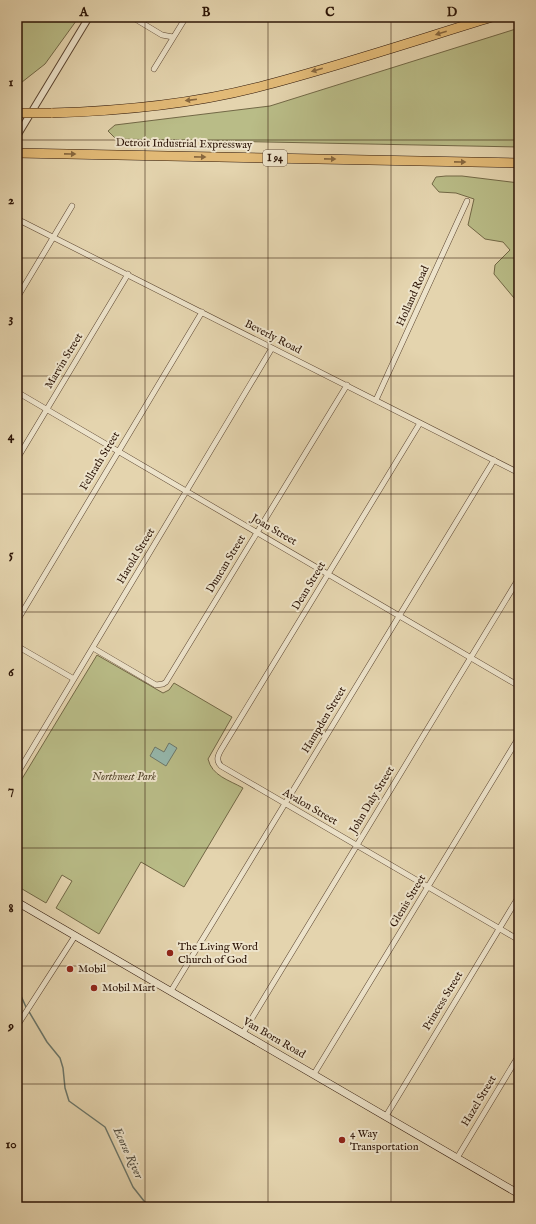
<svg xmlns="http://www.w3.org/2000/svg" width="536" height="1224" viewBox="0 0 536 1224" font-family="'IM FELL English',serif">
  <rect width="100%" height="100%" fill="#e4d4ae"/>
  <filter id="stains"><feTurbulence type="fractalNoise" baseFrequency=".005" numOctaves="4"/><feColorMatrix values="0 0 0 0 .2 0 0 0 0 .09 0 0 0 0 .02 0 0 0 .5 -.17"/></filter>
  <radialGradient id="worn" r=".72"><stop offset=".6" stop-color="#630" stop-opacity="0"/><stop offset="1" stop-color="#630" stop-opacity=".3"/></radialGradient>
  <!-- green -->
  <path fill="#b9bc87" stroke="#726846" d="M 17,17 L 79,17 L 45,64 L 17,86 Z
    M 519,28 L 519,147 L 116,139 L 108,131 L 115,125 L 270,106 Z
    M 446,176 L 462,176 L 519,183 L 519,304 L 494,274 L 495,265 L 510,250 L 503,242 L 485,239 L 468,225 L 474,199 L 456,193 L 439,192 L 432,184 L 436,177 Z
    M 97,655 L 163,693 L 169,690 L 174,683 L 232,717 L 208,759 C 212,776 229,780 243,788 L 184,887 L 141,862 L 99,934 L 56,908 L 72,881 L 62,875 L 46,903 L 17,886 L 17,787 Z"/>
  <!-- water -->
  <path fill="#95b8ad" stroke="#6b766a" d="M 169,743 L 177,748 L 166,766 L 150,756 L 155,747 L 164,752 Z"/>
  <g fill="none" stroke-linecap="round" stroke-linejoin="round">
    <!-- stream -->
    <path stroke="#6b766a" stroke-width="1.5" d="M 516,453 L 519,452
      M 17,987 L 26,1007
      M 28,1010 L 47,1042 L 60,1058 L 63,1068 L 65,1088 L 69,1101 L 105,1127 L 133,1187 L 144,1201 L 152,1207"/>
    <defs>
      <path id="minor" d="M 132,17 L 162,35 L 173,37
        M 154,69 L 186,17
        M 17,219 L 519,473
        M 17,298 L 72,206
        M 17,392 L 519,686
        M 376,400 L 467,201
        M 420,423 L 224,745 C 220,752 214,759 221,766 L 519,940
        M 17,459 L 128,274
        M 17,621 L 202,312
        M 17,646 L 74,679
        M 93,648 L 156,685 L 163,684 L 166,682 L 347,385
        M 17,774 L 272,348
        M 171,991 L 494,460
        M 17,1026 L 75,936
        M 243,1033 L 519,578
        M 314,1074 L 519,737
        M 386,1116 L 519,896
        M 457,1158 L 519,1055"/>
      <path id="tertiary" d="M 17,136 L 89,17"/>
      <path id="secondary" d="M 17,902 L 519,1194"/>
      <path id="motorway" d="M 51,113 C 123,111 196,104 266,85 C 342,65 417,40 492,17
        M 17,153 L 519,163"/>
    </defs>
    <!-- minor casing -->
    <use href="#minor" stroke="#5a4430" stroke-width="6"/>
    <!-- tertiary casing -->
    <use href="#tertiary" stroke="#5a4430" stroke-width="8"/>
    <!-- secondary casing -->
    <use href="#secondary" stroke="#2c1406" stroke-width="8"/>
    <!-- motorway casing -->
    <use href="#motorway" stroke="#2c1406" stroke-width="10"/>
    <!-- minor -->
    <use href="#minor" stroke="#ede3ca" stroke-width="5"/>
    <!-- tertiary -->
    <use href="#tertiary" stroke="#ede3ca" stroke-width="6"/>
    <!-- secondary -->
    <use href="#secondary" stroke="#ede3ca" stroke-width="7"/>
    <!-- motorway -->
    <use href="#motorway" stroke="#e2ba77" stroke-width="9"/>
    <defs>
      <path id="motorway-bridge" d="M 17,113 L 51,113"/>
    </defs>
    <!-- motorway-bridge casing -->
    <use href="#motorway-bridge" stroke="#2c1406" stroke-width="10" stroke-linecap="butt"/>
    <!-- motorway-bridge -->
    <use href="#motorway-bridge" stroke="#e2ba77" stroke-width="9"/>
  </g>
  <!-- one-way arrows -->
  <defs><path id="oneway-solid" d="M-6-.8H1V-3.2L6.5 0L1 3.2V.8H-6Z"/></defs>
  <g fill="#87673e">
    <use href="#oneway-solid" transform="translate(441 33) rotate(163)"/>
    <use href="#oneway-solid" transform="translate(317 70) rotate(164)"/>
    <use href="#oneway-solid" transform="translate(191 100) rotate(173)"/>
    <use href="#oneway-solid" transform="translate(70 154) rotate(1)"/>
    <use href="#oneway-solid" transform="translate(200 157) rotate(1)"/>
    <use href="#oneway-solid" transform="translate(330 159) rotate(1)"/>
    <use href="#oneway-solid" transform="translate(460 162) rotate(1)"/>
  </g>
  <!-- grid -->
  <path fill="none" stroke="#2c1406" stroke-width="1" stroke-opacity="0.55" d="M 145,17 L 145,1207M 268,17 L 268,1207M 391,17 L 391,1207M 17,140 L 519,140M 17,258 L 519,258M 17,376 L 519,376M 17,494 L 519,494M 17,612 L 519,612M 17,730 L 519,730M 17,848 L 519,848M 17,966 L 519,966M 17,1084 L 519,1084"/>
  <!-- markers -->
  <g fill="#8f2418" stroke="#ede3ca" stroke-width="1.5">
    <circle cx="170" cy="953" r="4"/>
    <circle cx="70" cy="969" r="4"/>
    <circle cx="94" cy="988" r="4"/>
    <circle cx="342" cy="1140" r="4"/>
  </g>
  <g text-anchor="middle" dominant-baseline="central" stroke-width="4" stroke-linejoin="round" paint-order="stroke">
    <!-- shield labels -->
    <rect fill="#ede3ca" stroke="#665241" stroke-width="1" x="263" y="150" width="24" height="16" rx="3"/>
    <g font-size="10" font-weight="bold" fill="#2c1406">
      <text x="275" y="158">I 94</text>
    </g>
    <!-- street labels -->
    <g font-size="11" fill="#2c1406" stroke="#ede3ca">
      <text transform="translate(184 144) rotate(1)">Detroit Industrial Expressway</text>
      <text transform="translate(413 296) rotate(-66)">Holland Road</text>
      <text transform="translate(273 337) rotate(27)">Beverly Road</text>
      <text transform="translate(64 361) rotate(-59)">Marvin Street</text>
      <text transform="translate(100 461) rotate(-59)">Fellrath Street</text>
      <text transform="translate(274 530) rotate(30)">Joan Street</text>
      <text transform="translate(136 556) rotate(-59)">Harold Street</text>
      <text transform="translate(226 564) rotate(-59)">Duncan Street</text>
      <text transform="translate(309 586) rotate(-59)">Dean Street</text>
      <text transform="translate(324 720) rotate(-59)">Hampden Street</text>
      <text transform="translate(372 800) rotate(-59)">John Daly Street</text>
      <text transform="translate(310 807) rotate(30)">Avalon Street</text>
      <text transform="translate(408 901) rotate(-59)">Glenis Street</text>
      <text transform="translate(443 1001) rotate(-59)">Princess Street</text>
      <text transform="translate(274 1038) rotate(30)">Van Born Road</text>
      <text transform="translate(479 1101) rotate(-59)">Hazel Street</text>
    </g>
    <!-- park labels -->
    <g font-size="11" font-style="italic" fill="#56462d" stroke="#ede3ca">
      <text x="124" y="777">Northwest Park</text>
    </g>
    <!-- poi labels -->
    <g font-size="11" fill="#2c1406" stroke="#ede3ca" text-anchor="start">
      <text x="178" y="947">The Living Word<tspan x="178" dy="13">Church of God</tspan></text>
      <text x="78" y="969">Mobil</text>
      <text x="102" y="988">Mobil Mart</text>
      <text x="350" y="1134">4 Way<tspan x="350" dy="13">Transportation</tspan></text>
    </g>
    <!-- water labels -->
    <g font-size="12" font-style="italic" fill="#514d40" stroke="#ede3ca">
      <text transform="translate(128 1153) rotate(65)">Ecorse River</text>
    </g>
  </g>
  <!-- margin -->
  <rect width="536" height="1224" fill="none" stroke="#e4d4ae" stroke-width="44"/>
  <rect x="22" y="22" width="492" height="1180" fill="none" stroke="#2c1406" stroke-width="1.5"/>
  <g font-size="13" text-anchor="middle" font-weight="bold" fill="#2c1406">
    <text x="84" y="16">A</text>
    <text x="206" y="16">B</text>
    <text x="330" y="16">C</text>
    <text x="452" y="16">D</text>
    <text x="11" y="86">1</text>
    <text x="11" y="204">2</text>
    <text x="11" y="322">3</text>
    <text x="11" y="440">4</text>
    <text x="11" y="558">5</text>
    <text x="11" y="676">6</text>
    <text x="11" y="794">7</text>
    <text x="11" y="912">8</text>
    <text x="11" y="1030">9</text>
    <text x="11" y="1148">10</text>
  </g>
  <rect width="100%" height="100%" filter="url(#stains)"/>
  <rect width="100%" height="100%" fill="url(#worn)"/>
</svg>
